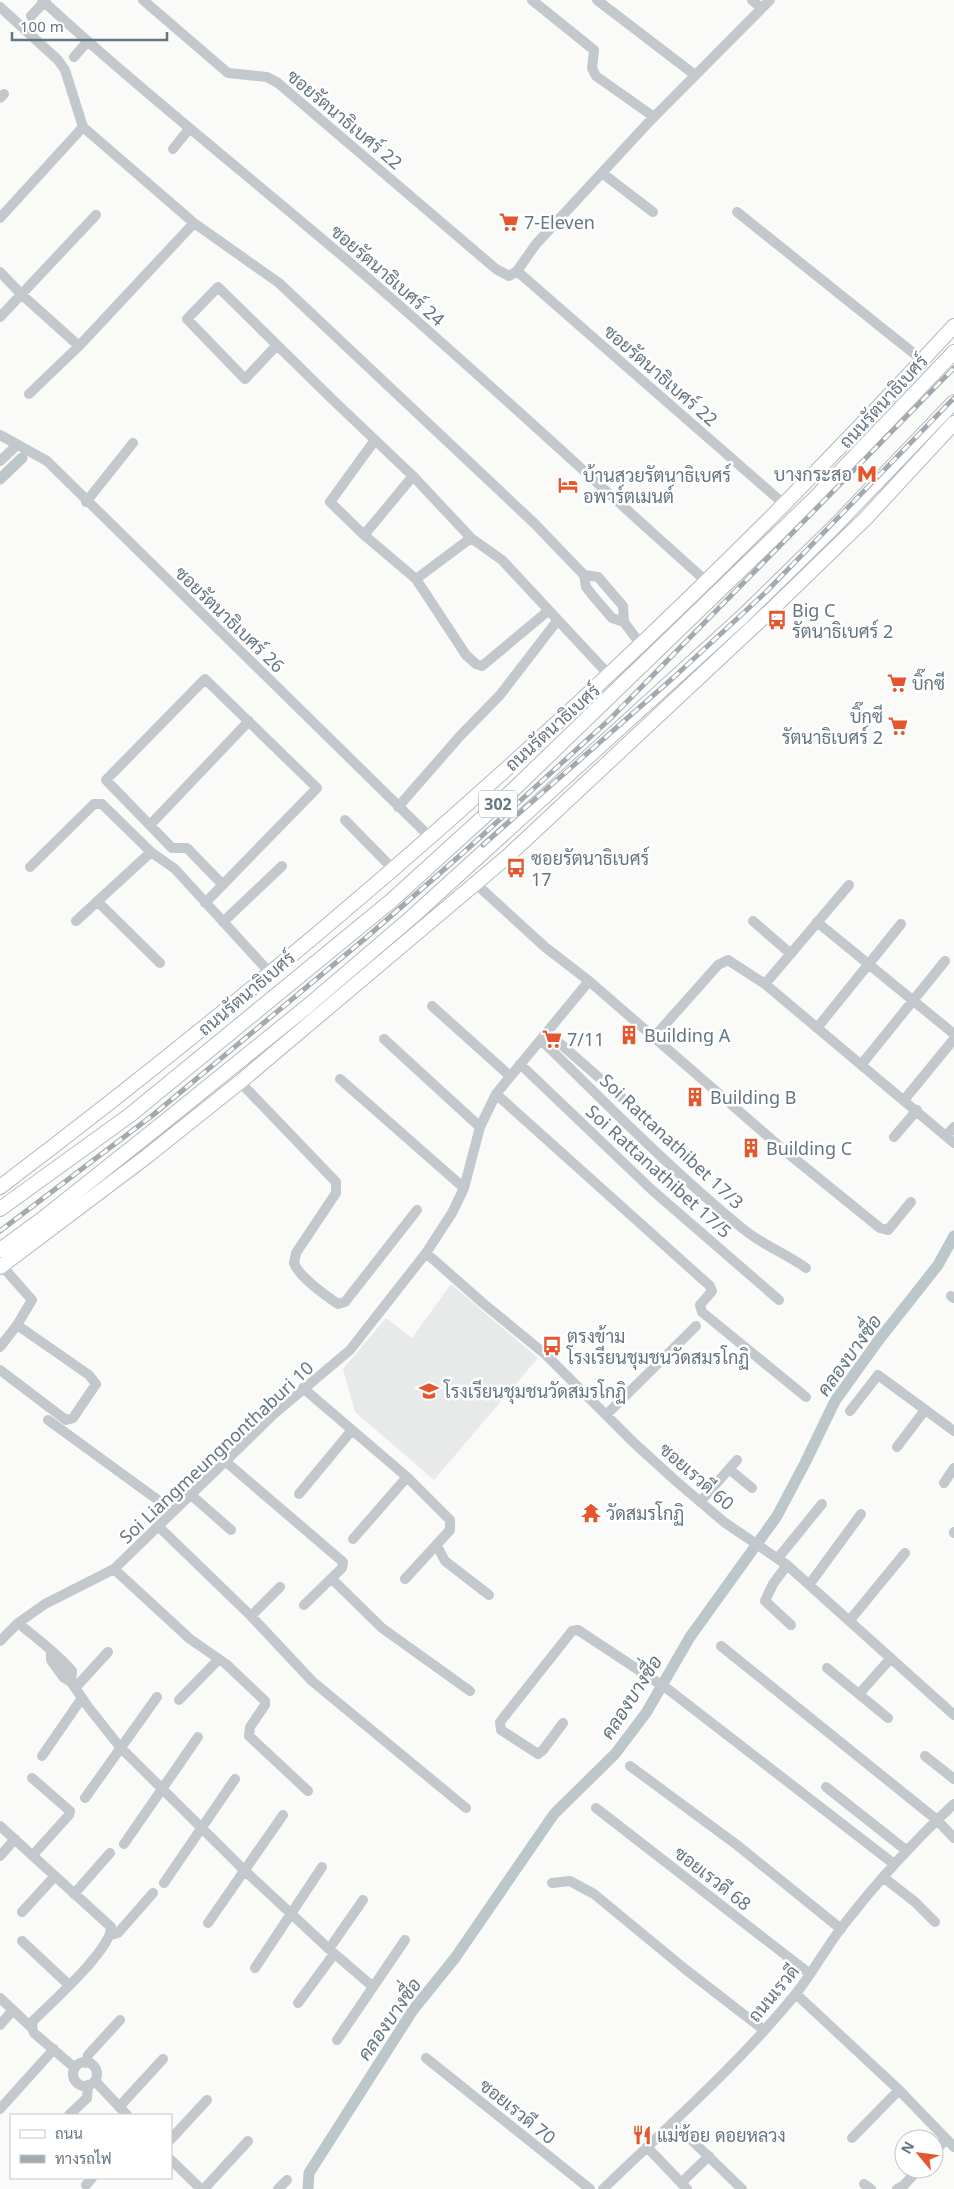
<svg xmlns="http://www.w3.org/2000/svg" width="954" height="2189" viewBox="0 0 954 2189" font-family="'Noto Sans',Sarabun,sans-serif">
  <rect width="100%" height="100%" fill="#fafaf8"/>
  <!-- built -->
  <path fill="#e8e9e9" d="M 451,1284 L 538,1358 L 434,1480 L 355,1412 L 343,1369 L 386,1318 L 412,1338 Z"/>
  <g fill="none" stroke-linecap="round" stroke-linejoin="round">
    <!-- canal -->
    <path stroke="#bbc7cb" stroke-width="11" d="M 0,479 L 22,458
      M 308,2189 L 309,2173 L 413,2010 L 455,1958 L 554,1814 L 615,1754 L 646,1713 L 690,1637 L 777,1516 L 805,1463 L 835,1401 L 878,1341 L 938,1265 L 954,1236"/>
    <defs>
      <path id="major" d="M 0,1187 C 342,928 664,642 954,326
        M 0,1209 L 130,1115 L 391,901 L 512,791 L 815,498 L 954,352
        M 0,1250 L 41,1220 L 163,1123 L 309,1005 L 412,917 L 742,617 L 834,527 L 954,402
        M 0,1267 L 146,1157 L 240,1082 L 508,856 L 769,612 L 866,518 L 954,423"/>
    </defs>
    <!-- major casing -->
    <use href="#major" stroke="#b5babe" stroke-width="16"/>
    <!-- minor -->
    <path stroke="#c3c8cc" stroke-width="10" d="M 42,0 C 140,90 245,173 346,259 C 469,364 586,474 706,581
      M 143,0 L 228,73 L 267,77 L 278,83 L 496,269 L 509,276 L 517,271 L 536,244 L 648,123 L 770,0
      M 532,0 L 594,50 L 592,68 L 596,76 L 654,117
      M 597,0 L 695,75
      M 752,0 L 761,8
      M 0,7 L 58,60 L 65,70 L 83,127 L 194,223 L 279,283 L 535,524 L 584,575 L 598,577 L 623,606 L 624,622
      M 31,16 L 46,0
      M 74,57 L 88,41
      M 0,98 L 4,94
      M 173,149 L 189,129
      M 602,173 L 653,212
      M 737,212 L 922,360
      M 0,218 L 83,127
      M 517,271 L 784,504
      M 0,272 L 21,294 L 79,346
      M 0,317 L 96,215
      M 277,345 L 245,379 L 187,319 L 218,287 L 333,400 L 413,476 L 471,538 L 502,560 L 609,675
      M 29,394 L 79,346 L 194,223
      M 0,435 L 47,461 L 430,837
      M 375,440 L 330,502 L 364,535 L 416,579 L 466,655 L 476,664 L 482,666 L 548,611
      M 0,461 L 17,445
      M 86,502 L 133,443
      M 364,535 L 413,476
      M 584,575 L 586,587 L 593,596 L 612,618 L 624,622 L 641,645
      M 416,579 L 471,538
      M 398,807 L 460,736 L 500,695 L 557,621
      M 345,820 L 393,869
      M 150,825 L 249,721
      M 30,867 L 94,804 L 102,804 L 151,852 L 175,869 L 271,974
      M 476,884 L 545,947 L 589,981 L 785,1151 L 880,1228 L 888,1230 L 911,1202
      M 97,901 L 160,963
      M 205,903 L 317,788 L 205,679 L 106,780 L 172,848 L 187,848 L 223,885
      M 76,921 L 151,852
      M 753,921 L 791,954
      M 223,922 L 282,866
      M 817,922 L 954,1034
      M 765,984 L 849,885
      M 432,1006 L 510,1076
      M 817,1028 L 901,924
      M 548,1033 L 636,1110
      M 654,1037 L 718,965 L 728,960 L 765,984 L 954,1143
      M 384,1039 L 480,1127
      M 542,1041 C 607,1104 671,1170 742,1228 C 762,1245 785,1253 806,1268
      M 520,1064 L 652,1190 L 779,1300
      M 861,1065 L 945,961
      M 340,1079 L 464,1188
      M 240,1082 L 336,1182 L 336,1193 L 296,1253 L 294,1263 C 299,1277 325,1295 338,1304 L 345,1302 L 417,1210
      M 496,1094 L 710,1286 L 712,1291 L 700,1305 L 702,1312 L 806,1397
      M 904,1100 L 954,1039
      M 946,1136 L 954,1127
      M 894,1137 L 917,1110
      M 426,1253 L 484,1304 L 545,1354 L 633,1442 L 677,1482 L 724,1522 L 787,1565 L 954,1715
      M 951,1296 L 954,1298
      M 0,1347 L 17,1325 L 32,1300 L 2,1266
      M 0,1370 L 66,1420 L 73,1418 L 96,1384 L 89,1375 L 17,1325
      M 303,1388 L 407,1477 L 450,1520 L 450,1530 L 405,1579
      M 850,1411 L 878,1375 L 954,1431
      M 606,1415 L 696,1326
      M 48,1420 L 173,1511
      M 897,1447 L 925,1410
      M 225,1461 L 343,1562 L 342,1568 L 304,1605
      M 729,1469 L 752,1488
      M 944,1483 L 954,1468
      M 190,1494 L 231,1530
      M 299,1494 L 352,1430
      M 700,1502 L 737,1460
      M 159,1527 L 251,1616 L 312,1681 L 466,1808
      M 954,1532 L 954,1533
      M 353,1539 L 407,1477
      M 437,1546 L 445,1561 L 489,1595
      M 778,1558 L 822,1504
      M 787,1565 L 773,1584 L 765,1601 L 791,1625
      M 114,1569 L 190,1639 L 226,1664 L 265,1701 L 265,1705 L 250,1727 L 249,1736 L 308,1791
      M 332,1579 L 382,1628 L 470,1691
      M 809,1585 L 861,1514
      M 251,1616 L 280,1587
      M 850,1620 L 905,1553
      M 18,1623 C 36,1638 57,1653 72,1671 L 71,1682
      M 0,1641 L 18,1623 L 45,1604 L 114,1569 L 274,1414 L 350,1350 L 426,1253 L 452,1213 L 464,1188 L 480,1127 L 496,1094 L 589,981
      M 721,1646 L 937,1820 L 954,1838
      M 51,1652 L 51,1660 L 64,1678 L 71,1682 L 89,1708 L 120,1747 L 244,1870 L 329,1949 L 372,1986
      M 827,1668 L 888,1718
      M 75,1688 L 108,1652
      M 859,1694 L 891,1658
      M 179,1700 L 219,1659
      M 563,1723 L 543,1750 L 538,1754 L 501,1730 L 500,1722 L 572,1631 L 578,1630 L 669,1690 L 894,1864
      M 42,1756 L 82,1698
      M 925,1756 L 954,1779
      M 630,1766 L 737,1845 L 841,1929
      M 32,1778 L 70,1811 L 69,1815 L 33,1855
      M 826,1787 L 907,1851
      M 85,1798 L 157,1697
      M 596,1808 L 810,1974
      M 0,1826 L 111,1927 C 112,1949 50,2004 33,2021 L 32,2028 L 34,2033 L 75,2068
      M 124,1844 L 198,1737
      M 0,1856 L 15,1839
      M 883,1877 L 915,1902 L 935,1922
      M 164,1883 L 235,1779
      M 552,1883 L 570,1881 L 594,1894 L 685,1969 L 764,2030
      M 74,1894 L 110,1853
      M 22,1912 L 55,1876
      M 208,1923 L 283,1815
      M 111,1935 L 118,1933 L 153,1893
      M 22,1941 L 69,1985
      M 329,1949 L 363,1900
      M 255,1968 L 322,1867
      M 796,1994 L 899,2090 L 954,2147
      M 0,1998 L 32,2028
      M 298,2003 L 334,1954
      M 0,2025 L 13,2010
      M 337,2040 L 405,1940
      M 426,2058 L 590,2189
      M73 2074a12 12 0 1 1 24 0a12 12 0 1 1-24 0Z
      M 86,2063 L 88,2055 L 120,2020
      M 95,2081 L 127,2115
      M 119,2107 L 163,2059
      M 0,2109 L 54,2049
      M 69,2115 L 87,2098 L 88,2085
      M 673,2122 L 742,2189
      M 852,2138 L 899,2090
      M 171,2139 L 207,2100
      M 647,2147 L 687,2189
      M 934,2152 L 946,2139
      M 171,2160 L 201,2189
      M 681,2183 L 709,2156
      M 864,2184 L 871,2189
      M 86,2185 L 92,2178
      M 204,2189 L 248,2141
      M 278,2189 L 287,2180
      M 603,2189 C 668,2126 737,2066 794,1996 C 812,1974 825,1949 842,1927 C 876,1883 913,1842 954,1804
      M 897,2189 L 904,2185 L 919,2169"/>
    <!-- major -->
    <use href="#major" stroke="#fff" stroke-width="14"/>
    <defs>
      <path id="rail" d="M 483,845 L 674,677 L 766,592 L 954,398
        M 0,1231 L 153,1115 L 368,936 L 464,852 L 610,719 L 954,368"/>
    </defs>
    <!-- rail casing -->
    <use href="#rail" stroke="#a2aab0" stroke-width="5"/>
    <!-- rail -->
    <use href="#rail" stroke="#fff" stroke-width="3" stroke-dasharray="9" stroke-linecap="butt"/>
  </g>
  <!-- icons -->
  <defs>
    <symbol id="supermarket-bare" viewBox="-9 -9 18 18"><path d="M-6-5.5h2.5l.6 2H6L4.5 2H-2.5L-4.4-4H-6ZM-1.5 3.2a1.3 1.3 0 1 0 .1 0ZM3 3.2a1.3 1.3 0 1 0 .1 0Z" fill="#e4572e" stroke="#fff" stroke-width="2.5" paint-order="stroke"/></symbol>
    <symbol id="metro-bare" viewBox="-9 -9 18 18"><path d="M-5.5 5V-5H-3L0 0L3-5H5.5V5H3V-.5L0 4L-3-.5V5Z" fill="#e4572e" stroke="#fff" stroke-width="2.5" paint-order="stroke"/></symbol>
    <symbol id="hotel-bare" viewBox="-9 -9 18 18"><path d="M-6-4.5h1.5V1H6V5H4.5V3h-9V5H-6ZM-4 0a1.8 1.8 0 1 1 3.6 0ZM.5 0V-2.5h3Q6-2.5 6 0Z" fill="#e4572e" stroke="#fff" stroke-width="2.5" paint-order="stroke"/></symbol>
    <symbol id="bus-bare" viewBox="-9 -9 18 18"><path d="M-5-6H5V4H4V6H2V4H-2V6H-4V4H-5ZM-3.5-4V0h7V-4ZM-3.5 1.2v1.5H-2V1.2ZM2 1.2v1.5H3.5V1.2Z" fill="#e4572e" stroke="#fff" stroke-width="2.5" paint-order="stroke"/></symbol>
    <symbol id="building-bare" viewBox="-9 -9 18 18"><path d="M-4-6H4V6H1V3H-1V6H-4ZM-2.5-4.3h1.7v1.8h-1.7ZM.8-4.3h1.7v1.8H.8ZM-2.5-1h1.7V.8h-1.7ZM.8-1h1.7V.8H.8Z" fill="#e4572e" stroke="#fff" stroke-width="2.5" paint-order="stroke"/></symbol>
    <symbol id="school-bare" viewBox="-9 -9 18 18"><path d="M0-5L7-2L0 1L-7-2ZM-4 1L0 2.5L4 1V4Q0 6-4 4Z" fill="#e4572e" stroke="#fff" stroke-width="2.5" paint-order="stroke"/></symbol>
    <symbol id="temple-bare" viewBox="-9 -9 18 18"><path d="M0-6L5-2H3V0L6.5 2.5H4V6H1.5V3h-3V6H-4V2.5H-6.5L-3 0V-2H-5Z" fill="#e4572e" stroke="#fff" stroke-width="2.5" paint-order="stroke"/></symbol>
    <symbol id="restaurant-bare" viewBox="-9 -9 18 18"><path d="M-5-6h1v4h1v-4h1v4h1v-4h1v5L-1.5 .5V6h-2V.5L-5-1ZM5-6V6H3V1.5H1.5Q1.5-4 5-6Z" fill="#e4572e" stroke="#fff" stroke-width="2.5" paint-order="stroke"/></symbol>
  </defs>
  <g fill-rule="evenodd">
    <use href="#supermarket-bare" x="495" y="208" width="28" height="28"/>
    <use href="#metro-bare" x="853" y="460" width="28" height="28"/>
    <use href="#hotel-bare" x="554" y="471" width="28" height="28"/>
    <use href="#bus-bare" x="763" y="606" width="28" height="28"/>
    <use href="#supermarket-bare" x="883" y="669" width="28" height="28"/>
    <use href="#supermarket-bare" x="884" y="712" width="28" height="28"/>
    <use href="#bus-bare" x="502" y="854" width="28" height="28"/>
    <use href="#building-bare" x="615" y="1021" width="28" height="28"/>
    <use href="#supermarket-bare" x="538" y="1025" width="28" height="28"/>
    <use href="#building-bare" x="681" y="1083" width="28" height="28"/>
    <use href="#building-bare" x="737" y="1134" width="28" height="28"/>
    <use href="#bus-bare" x="538" y="1332" width="28" height="28"/>
    <use href="#school-bare" x="415" y="1377" width="28" height="28"/>
    <use href="#temple-bare" x="577" y="1499" width="28" height="28"/>
    <use href="#restaurant-bare" x="628" y="2121" width="28" height="28"/>
  </g>
  <g text-anchor="middle" dominant-baseline="central" stroke-width="5" stroke-linejoin="round" paint-order="stroke">
    <!-- shield labels -->
    <rect fill="#fff" stroke="#939fa8" stroke-width="1" x="479" y="790.5" width="38" height="27" rx="4"/>
    <g font-size="16" font-weight="bold" fill="#657683">
      <text x="498" y="804">302</text>
    </g>
    <!-- street labels -->
    <g font-size="18" fill="#657683" stroke="#fff">
      <text transform="translate(345 119) rotate(40)">ซอยรัตนาธิเบศร์ 22</text>
      <text transform="translate(388 275) rotate(41)">ซอยรัตนาธิเบศร์ 24</text>
      <text transform="translate(661 375) rotate(41)">ซอยรัตนาธิเบศร์ 22</text>
      <text transform="translate(883 401) rotate(-47)">ถนนรัตนาธิเบศร์</text>
      <text transform="translate(230 619) rotate(44)">ซอยรัตนาธิเบศร์ 26</text>
      <text transform="translate(552 727) rotate(-42)">ถนนรัตนาธิเบศร์</text>
      <text transform="translate(246 993) rotate(-40)">ถนนรัตนาธิเบศร์</text>
      <text transform="translate(672 1141) rotate(43)">Soi Rattanathibet 17/3</text>
      <text transform="translate(659 1171) rotate(42)">Soi Rattanathibet 17/5</text>
      <text transform="translate(216 1452) rotate(-43)">Soi Liangmeungnonthaburi 10</text>
      <text transform="translate(697 1476) rotate(41)">ซอยเรวดี 60</text>
      <text transform="translate(713 1878) rotate(38)">ซอยเรวดี 68</text>
      <text transform="translate(773 1993) rotate(-50)">ถนนเรวดี</text>
      <text transform="translate(518 2111) rotate(39)">ซอยเรวดี 70</text>
    </g>
    <!-- poi labels -->
    <g font-size="18" fill="#657683" stroke="#fff" text-anchor="start">
      <text x="524" y="222">7-Eleven</text>
      <text x="852" y="474" text-anchor="end">บางกระสอ</text>
      <text x="583" y="475">บ้านสวยรัตนาธิเบศร์<tspan x="583" dy="21">อพาร์ตเมนต์</tspan></text>
      <text x="792" y="610">Big C<tspan x="792" dy="21">รัตนาธิเบศร์ 2</tspan></text>
      <text x="912" y="683">บิ๊กซี</text>
      <text x="883" y="716" text-anchor="end">บิ๊กซี<tspan x="883" dy="21">รัตนาธิเบศร์ 2</tspan></text>
      <text x="531" y="858">ซอยรัตนาธิเบศร์<tspan x="531" dy="21">17</tspan></text>
      <text x="644" y="1035">Building A</text>
      <text x="567" y="1039">7/11</text>
      <text x="710" y="1097">Building B</text>
      <text x="766" y="1148">Building C</text>
      <text x="567" y="1336">ตรงข้าม<tspan x="567" dy="21">โรงเรียนชุมชนวัดสมรโกฏิ</tspan></text>
      <text x="444" y="1391">โรงเรียนชุมชนวัดสมรโกฏิ</text>
      <text x="606" y="1513">วัดสมรโกฏิ</text>
      <text x="657" y="2135">แม่ช้อย ดอยหลวง</text>
    </g>
    <!-- water labels -->
    <g font-size="19" font-style="italic" fill="#60757c" stroke="#fff">
      <text transform="translate(849 1355) rotate(-54)">คลองบางซื่อ</text>
      <text transform="translate(631 1697) rotate(-57)">คลองบางซื่อ</text>
      <text transform="translate(389 2019) rotate(-55)">คลองบางซื่อ</text>
    </g>
  </g>
  <!-- legend -->
  <rect x="10" y="2114" width="162" height="65" fill="#ffffff" stroke="#c1c8cd"/>
  <rect x="20" y="2130" width="25" height="8" fill="#ffffff" stroke="#c1c8cd"/>
  <text x="55" y="2139" font-size="15" fill="#657683">ถนน</text>
  <rect x="20" y="2155" width="25" height="8" fill="#a2aab0" stroke="#c1c8cd"/>
  <text x="55" y="2164" font-size="15" fill="#657683">ทางรถไฟ</text>
  <!-- north arrow -->
  <g transform="translate(919 2154) rotate(299)"><circle r="24" fill="#ffffff" stroke="#c1c8cd"/>
  <path d="M0-4L9 19L0 12L-9 19Z" fill="#e4572e"/>
  <text y="-8" font-size="14" font-weight="bold" text-anchor="middle" fill="#657683">N</text>
  </g>
  <!-- scale -->
  <path d="M12 32v8h155v-8" fill="none" stroke="#657683" stroke-width="2.5"/>
  <text x="20" y="32" font-size="15" fill="#657683" stroke="#ffffff" stroke-width="4" paint-order="stroke">100 m</text>
</svg>
